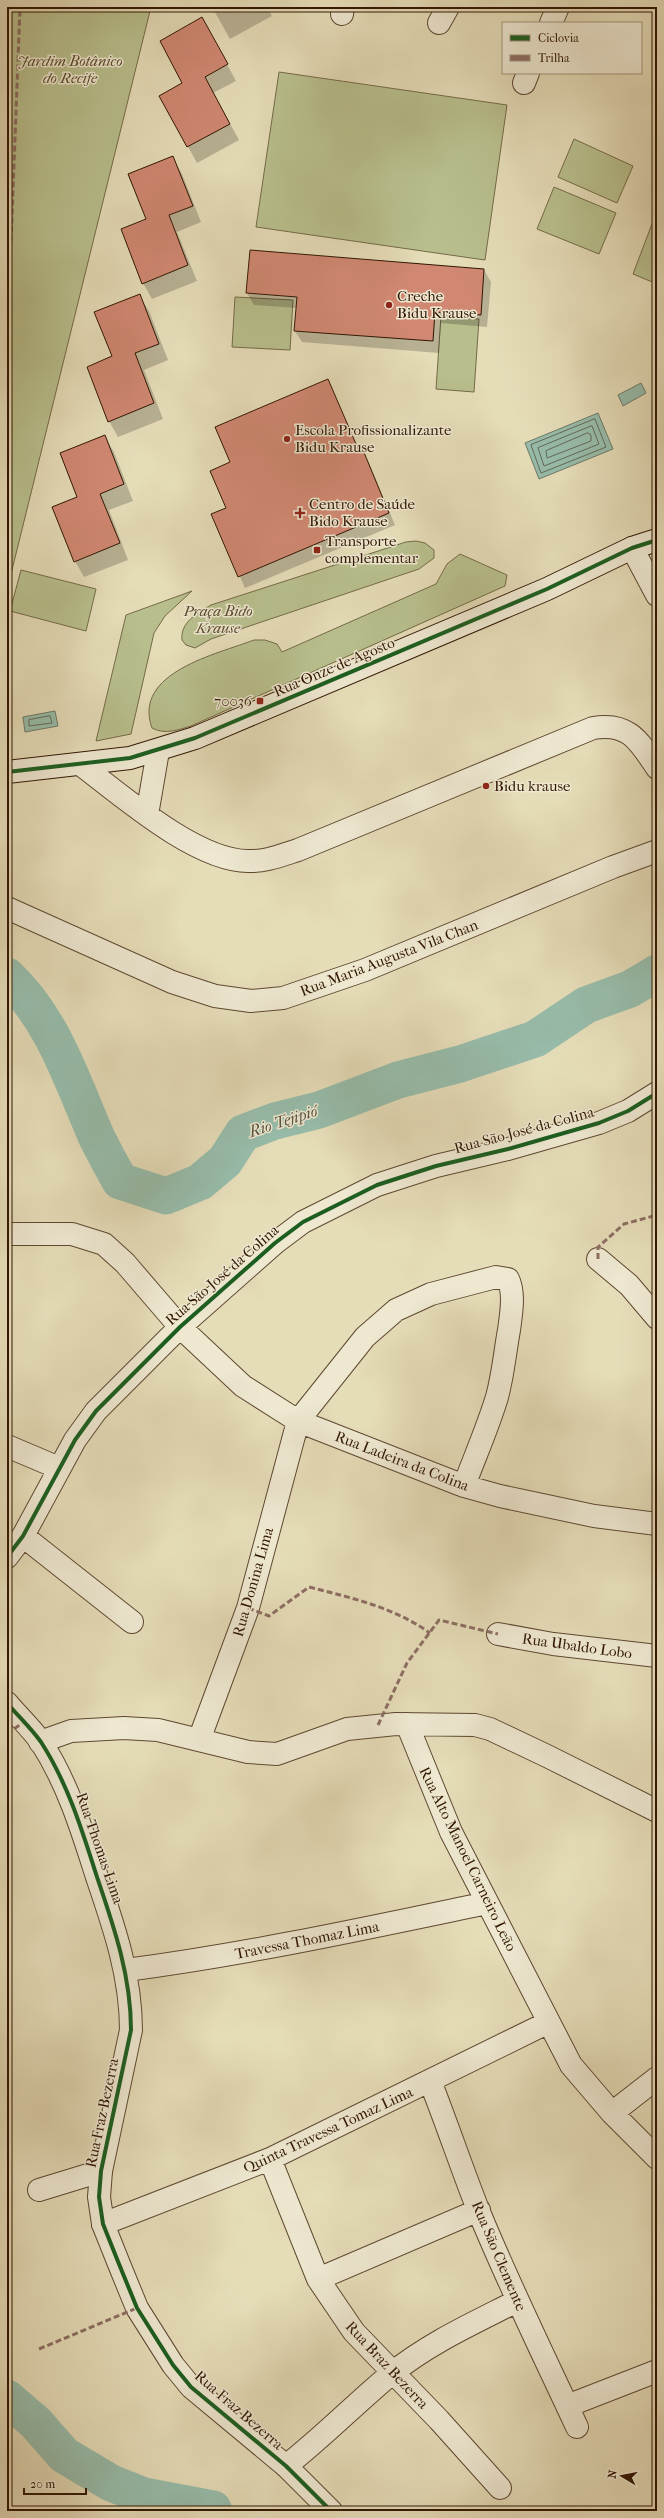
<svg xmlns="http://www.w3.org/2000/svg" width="664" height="2518" viewBox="0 0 664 2518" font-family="'IM FELL French Canon',serif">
  <rect width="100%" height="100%" fill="#e5dcb8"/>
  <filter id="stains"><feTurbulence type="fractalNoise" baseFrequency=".005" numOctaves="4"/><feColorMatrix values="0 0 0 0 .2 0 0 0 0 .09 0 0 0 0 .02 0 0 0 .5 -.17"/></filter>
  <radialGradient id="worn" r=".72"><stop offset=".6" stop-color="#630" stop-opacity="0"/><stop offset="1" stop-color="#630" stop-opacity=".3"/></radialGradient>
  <!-- green -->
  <path fill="#b8bf8d" stroke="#746a48" d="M 7,7 L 151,7 L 11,574 L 7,575 Z
    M 279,72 L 507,105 L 485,260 L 256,227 Z
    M 574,139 L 633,166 L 617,203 L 558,177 Z
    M 554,187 L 616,213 L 599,254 L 537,229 Z
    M 655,216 L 657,217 L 657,284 L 633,274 Z
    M 235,297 L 293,300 L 290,350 L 232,347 Z
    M 441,316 L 479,319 L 474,392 L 436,389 Z
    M 416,541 L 425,543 L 434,550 L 434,558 L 419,569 L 211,639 L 195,648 L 186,645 L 182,640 C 180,622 198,613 211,605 L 406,542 Z
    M 460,554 L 507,575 L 505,586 L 191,726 C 177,730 165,735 152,728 C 132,672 218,654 254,640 L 265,640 L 277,644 L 282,652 L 436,584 L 447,564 Z
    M 21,570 L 96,589 L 86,631 L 10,611 Z
    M 192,591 L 165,616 L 154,633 L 131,734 L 96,741 L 126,615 Z"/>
  <!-- water -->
  <path fill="#97bcaa" stroke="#6e7a67" d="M 641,383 L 646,393 L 623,406 L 618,395 Z
    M 598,413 L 613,449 L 539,479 L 525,443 Z
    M 55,711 L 58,726 L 25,732 L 23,717 Z"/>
  <!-- shadow -->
  <path fill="#0003" d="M 212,7 L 267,7 L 272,16 L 230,39 Z
    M 211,35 L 236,81 L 213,93 L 239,140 L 197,163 L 160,96 L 184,83 Z
    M 173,158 L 182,174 L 201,222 L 177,232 L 197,281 L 152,299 L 143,283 L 147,219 Z
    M 484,270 L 491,282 L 487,327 L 441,323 L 439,353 L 302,342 L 295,331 L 297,308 L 254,305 L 247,293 Z
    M 139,295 L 149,311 L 168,360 L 144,370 L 163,419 L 118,437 L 109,421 L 113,357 Z
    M 328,380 L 360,452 L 362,451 L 369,463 L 395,525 L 245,588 L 213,515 L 227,509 L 231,463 Z
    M 104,436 L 114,452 L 133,501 L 109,510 L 128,560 L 84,577 L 75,561 L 78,497 Z"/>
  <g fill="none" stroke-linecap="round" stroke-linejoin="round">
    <!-- shore -->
    <path stroke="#646956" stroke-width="1" d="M 595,419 L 606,447 L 541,473 L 531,445 Z
      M 592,426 L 599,444 L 544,466 L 538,448 Z
      M 588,433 L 591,435 L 591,441 L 547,458 L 546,451 Z
      M 50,716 L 52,723 L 29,726 L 29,720 Z"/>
    <!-- river -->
    <path stroke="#97bcaa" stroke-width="37" d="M 7,976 C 53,1019 72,1081 97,1138 C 104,1152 112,1167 120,1181 L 166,1196 L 200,1182 L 225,1161 L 243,1133 L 275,1121 L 319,1110 L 398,1080 L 460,1064 L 535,1039 L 586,1005 L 630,989 L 657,973
      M 7,2398 L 36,2423 L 64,2455 L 111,2483 L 144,2496 L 213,2509 L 214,2511"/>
  </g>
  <!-- building -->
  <path fill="#d08872" stroke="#311603" d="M 202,17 L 228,64 L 205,77 L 230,124 L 187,147 L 159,96 L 182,83 L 160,41 Z
    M 173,156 L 193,206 L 169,215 L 188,265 L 142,284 L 121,229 L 146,219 L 128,174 Z
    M 250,250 L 484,269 L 481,315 L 435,312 L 433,341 L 294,331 L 297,297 L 246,293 Z
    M 140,294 L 159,344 L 135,353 L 154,403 L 108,422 L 87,367 L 112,356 L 94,312 Z
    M 328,379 L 359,451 L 363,450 L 389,513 L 238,577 L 211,514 L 226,508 L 210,471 L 230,462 L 215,427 Z
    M 105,435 L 124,484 L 100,494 L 120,543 L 74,562 L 52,507 L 77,497 L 60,453 Z"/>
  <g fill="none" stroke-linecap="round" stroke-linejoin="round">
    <defs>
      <path id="minor" d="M 342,14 L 343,7
        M 439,23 L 448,7
        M 551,23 L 558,7
        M 524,83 L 528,73
        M 632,548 L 657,595
        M 80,764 C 121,795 196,861 248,861 C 265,862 282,855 298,850 L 593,728 C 629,722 639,741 657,768
        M 147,815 L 158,751
        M 7,908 L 172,982 L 215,996 L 251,1001 L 283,998 L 365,970 L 613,867 L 657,851
        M 7,1234 L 72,1234 L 104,1244 L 125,1263 L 180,1327 L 243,1386 L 298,1421 L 464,1486 L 500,1496 L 594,1516 L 657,1524
        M 598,1259 L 629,1285 L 657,1318
        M 7,1446 L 59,1468
        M 23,1536 L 132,1622
        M 7,1557 L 23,1536 L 75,1440 L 96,1411 L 180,1327 L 275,1243 L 303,1222 L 377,1185 L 436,1166 L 508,1149 L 599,1123 L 628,1111 L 657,1093
        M 498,1634 L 553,1644 L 657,1656
        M 407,1724 L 451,1832 L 571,2065 L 612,2113 L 657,2158
        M 199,1740 L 248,1608 L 298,1421 L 365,1337 L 396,1310 L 431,1294 L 496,1277 L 508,1279 C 515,1293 511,1315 509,1330 C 505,1352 503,1375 497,1397 C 488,1427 475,1456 464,1486
        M 40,1742 L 71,1731 L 124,1728 L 158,1730 L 248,1752 L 277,1754 L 347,1729 L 396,1724 L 475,1725 L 490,1729 L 547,1756 L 657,1811
        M 126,1970 C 248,1954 367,1928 487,1903
        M 430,2081 C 447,2124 462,2169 479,2212 C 509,2285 544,2356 577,2427
        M 612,2113 L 657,2078
        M 270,2159 L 318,2279 L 354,2332 L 439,2420 L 500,2488
        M 39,2190 L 101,2171
        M 103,2224 L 270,2159 L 547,2023
        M 318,2279 L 479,2210
        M 567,2406 L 657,2371
        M 286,2466 C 323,2437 355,2404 391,2374 C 429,2343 474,2323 517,2301"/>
      <path id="tertiary" d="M 7,1703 C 18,1716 31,1728 41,1742 C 68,1784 82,1830 97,1877 C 114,1927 131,1976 131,2030 L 101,2171 L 99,2197 L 103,2224 L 119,2264 L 137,2308 L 173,2365 L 191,2387 L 286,2466 L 331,2511"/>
      <path id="secondary" d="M 7,772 L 130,758 L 195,738 L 547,589 L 632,548 L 657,540"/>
    </defs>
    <!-- minor casing -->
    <use href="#minor" stroke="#5e4830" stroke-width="24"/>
    <!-- tertiary casing -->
    <use href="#tertiary" stroke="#5e4830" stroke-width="24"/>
    <!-- secondary casing -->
    <use href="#secondary" stroke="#311603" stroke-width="24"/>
    <!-- minor -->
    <use href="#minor" stroke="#eee8d1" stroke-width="22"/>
    <!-- tertiary -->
    <use href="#tertiary" stroke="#eee8d1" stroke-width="22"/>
    <!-- secondary -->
    <use href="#secondary" stroke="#eee8d1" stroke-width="22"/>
    <!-- quiet -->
    <path stroke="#8d6e63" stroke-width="3" stroke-dasharray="6 3" stroke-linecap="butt" d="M 7,259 L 11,243 L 20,7
      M 598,1259 L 598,1247 L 624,1224 L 657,1215
      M 248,1608 L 269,1616 L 309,1587 C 352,1598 393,1607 430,1633
      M 378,1725 L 407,1663 L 439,1620 L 498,1634
      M 7,1734 L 24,1722
      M 39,2349 L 137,2308"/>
    <defs>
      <path id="cycleway" d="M 7,772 L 130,758 L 195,738 L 547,589 L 632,548 L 657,540
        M 7,1557 L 23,1536 L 75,1440 L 96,1411 L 180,1327 L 275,1243 L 303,1222 L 377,1185 L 436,1166 L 508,1149 L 599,1123 L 628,1111 L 657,1093
        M 7,1703 C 18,1716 31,1728 41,1742 C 68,1784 82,1830 97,1877 C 114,1927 131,1976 131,2030 L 101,2171 L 99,2197 L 103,2224 L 119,2264 L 137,2308 L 173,2365 L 191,2387 L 286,2466 L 331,2511"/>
    </defs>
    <!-- cycleway casing -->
    <use href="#cycleway" stroke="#eee8d1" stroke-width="6"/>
    <!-- cycleway -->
    <use href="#cycleway" stroke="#1b5e20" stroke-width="4"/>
  </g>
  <!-- markers -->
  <g fill="#8f2418" stroke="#eee8d1" stroke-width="1.5">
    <circle cx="389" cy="305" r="4"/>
    <circle cx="287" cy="439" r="4"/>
    <path d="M298 507h4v4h4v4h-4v4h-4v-4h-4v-4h4z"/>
    <rect x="313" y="546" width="8" height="8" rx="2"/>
    <rect x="256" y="697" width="8" height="8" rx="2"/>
    <circle cx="486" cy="786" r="4"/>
  </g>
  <g text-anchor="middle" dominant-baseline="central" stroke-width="3" stroke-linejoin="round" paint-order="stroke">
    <!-- park labels -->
    <g font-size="15" font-style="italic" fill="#5a492c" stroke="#eee8d1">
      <text x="70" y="61">Jardim Botânico<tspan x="70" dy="17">do Recife</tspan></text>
      <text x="218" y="611">Praça Bido<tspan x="218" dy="17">Krause</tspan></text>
    </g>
    <!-- poi labels -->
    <g font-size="15" fill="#311603" stroke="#eee8d1" text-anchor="start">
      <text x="397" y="296">Creche<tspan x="397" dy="17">Bidu Krause</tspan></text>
      <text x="295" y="430">Escola Profissionalizante<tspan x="295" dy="17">Bidu Krause</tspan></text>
      <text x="309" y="504">Centro de Saúde<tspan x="309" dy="17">Bido Krause</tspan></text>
      <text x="325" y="541">Transporte<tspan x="325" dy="17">complementar</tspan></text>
      <text x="252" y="701" text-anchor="end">70036</text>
      <text x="494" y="786">Bidu krause</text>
    </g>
    <!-- street labels -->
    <g font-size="15" fill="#311603" stroke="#eee8d1">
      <text transform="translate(334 667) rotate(-23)">Rua Onze de Agosto</text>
      <text transform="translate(389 958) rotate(-21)">Rua Maria Augusta Vila Chan</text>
      <text transform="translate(524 1130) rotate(-15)">Rua São José da Colina</text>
      <text transform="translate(222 1275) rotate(-41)">Rua São José da Colina</text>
      <text transform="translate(402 1461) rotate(21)">Rua Ladeira da Colina</text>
      <text transform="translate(253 1582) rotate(-74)">Rua Donina Lima</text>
      <text transform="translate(577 1646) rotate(8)">Rua Ubaldo Lobo</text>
      <text transform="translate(100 1848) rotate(71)">Rua Thomas Lima</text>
      <text transform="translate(468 1859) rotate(64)">Rua Alto Manoel Carneiro Leão</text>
      <text transform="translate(307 1940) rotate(-11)">Travessa Thomaz Lima</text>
      <text transform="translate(102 2113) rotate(-78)">Rua Fraz Bezerra</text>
      <text transform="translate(328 2130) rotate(-25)">Quinta Travessa Tomaz Lima</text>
      <text transform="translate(499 2256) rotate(67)">Rua São Clemente</text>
      <text transform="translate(387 2365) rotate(47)">Rua Braz Bezerra</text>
      <text transform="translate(239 2410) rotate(41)">Rua Fraz Bezerra</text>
    </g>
    <!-- water labels -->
    <g font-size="16" font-style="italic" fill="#55503d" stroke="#eee8d1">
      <text transform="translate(283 1121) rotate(-18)">Rio Tejipió</text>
    </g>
  </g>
  <!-- margin -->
  <rect width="664" height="2518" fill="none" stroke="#e5dcb8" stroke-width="24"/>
  <rect x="8" y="8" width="648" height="2502" fill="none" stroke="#311603" stroke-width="2"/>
  <rect x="12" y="12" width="640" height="2494" fill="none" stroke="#311603"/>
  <!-- legend -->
  <rect x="502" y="22" width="140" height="52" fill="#eee8d1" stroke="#a2947f"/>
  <rect x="510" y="35" width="20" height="6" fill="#1b5e20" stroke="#a2947f"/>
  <text x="538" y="42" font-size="12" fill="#311603">Ciclovia</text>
  <rect x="510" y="55" width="20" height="6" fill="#8d6e63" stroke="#a2947f"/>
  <text x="538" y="62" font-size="12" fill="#311603">Trilha</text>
  <!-- north arrow -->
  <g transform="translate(622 2476) rotate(280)" stroke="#eee8d1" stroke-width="3" paint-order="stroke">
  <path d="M0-3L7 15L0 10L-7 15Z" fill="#311603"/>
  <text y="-6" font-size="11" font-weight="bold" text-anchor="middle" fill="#311603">N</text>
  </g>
  <!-- scale -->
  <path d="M24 2488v6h62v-6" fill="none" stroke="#311603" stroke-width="2"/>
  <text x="30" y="2488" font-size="12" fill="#311603" stroke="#eee8d1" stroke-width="3" paint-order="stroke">20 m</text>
  <rect width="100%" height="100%" filter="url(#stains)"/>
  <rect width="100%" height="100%" fill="url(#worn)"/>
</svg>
